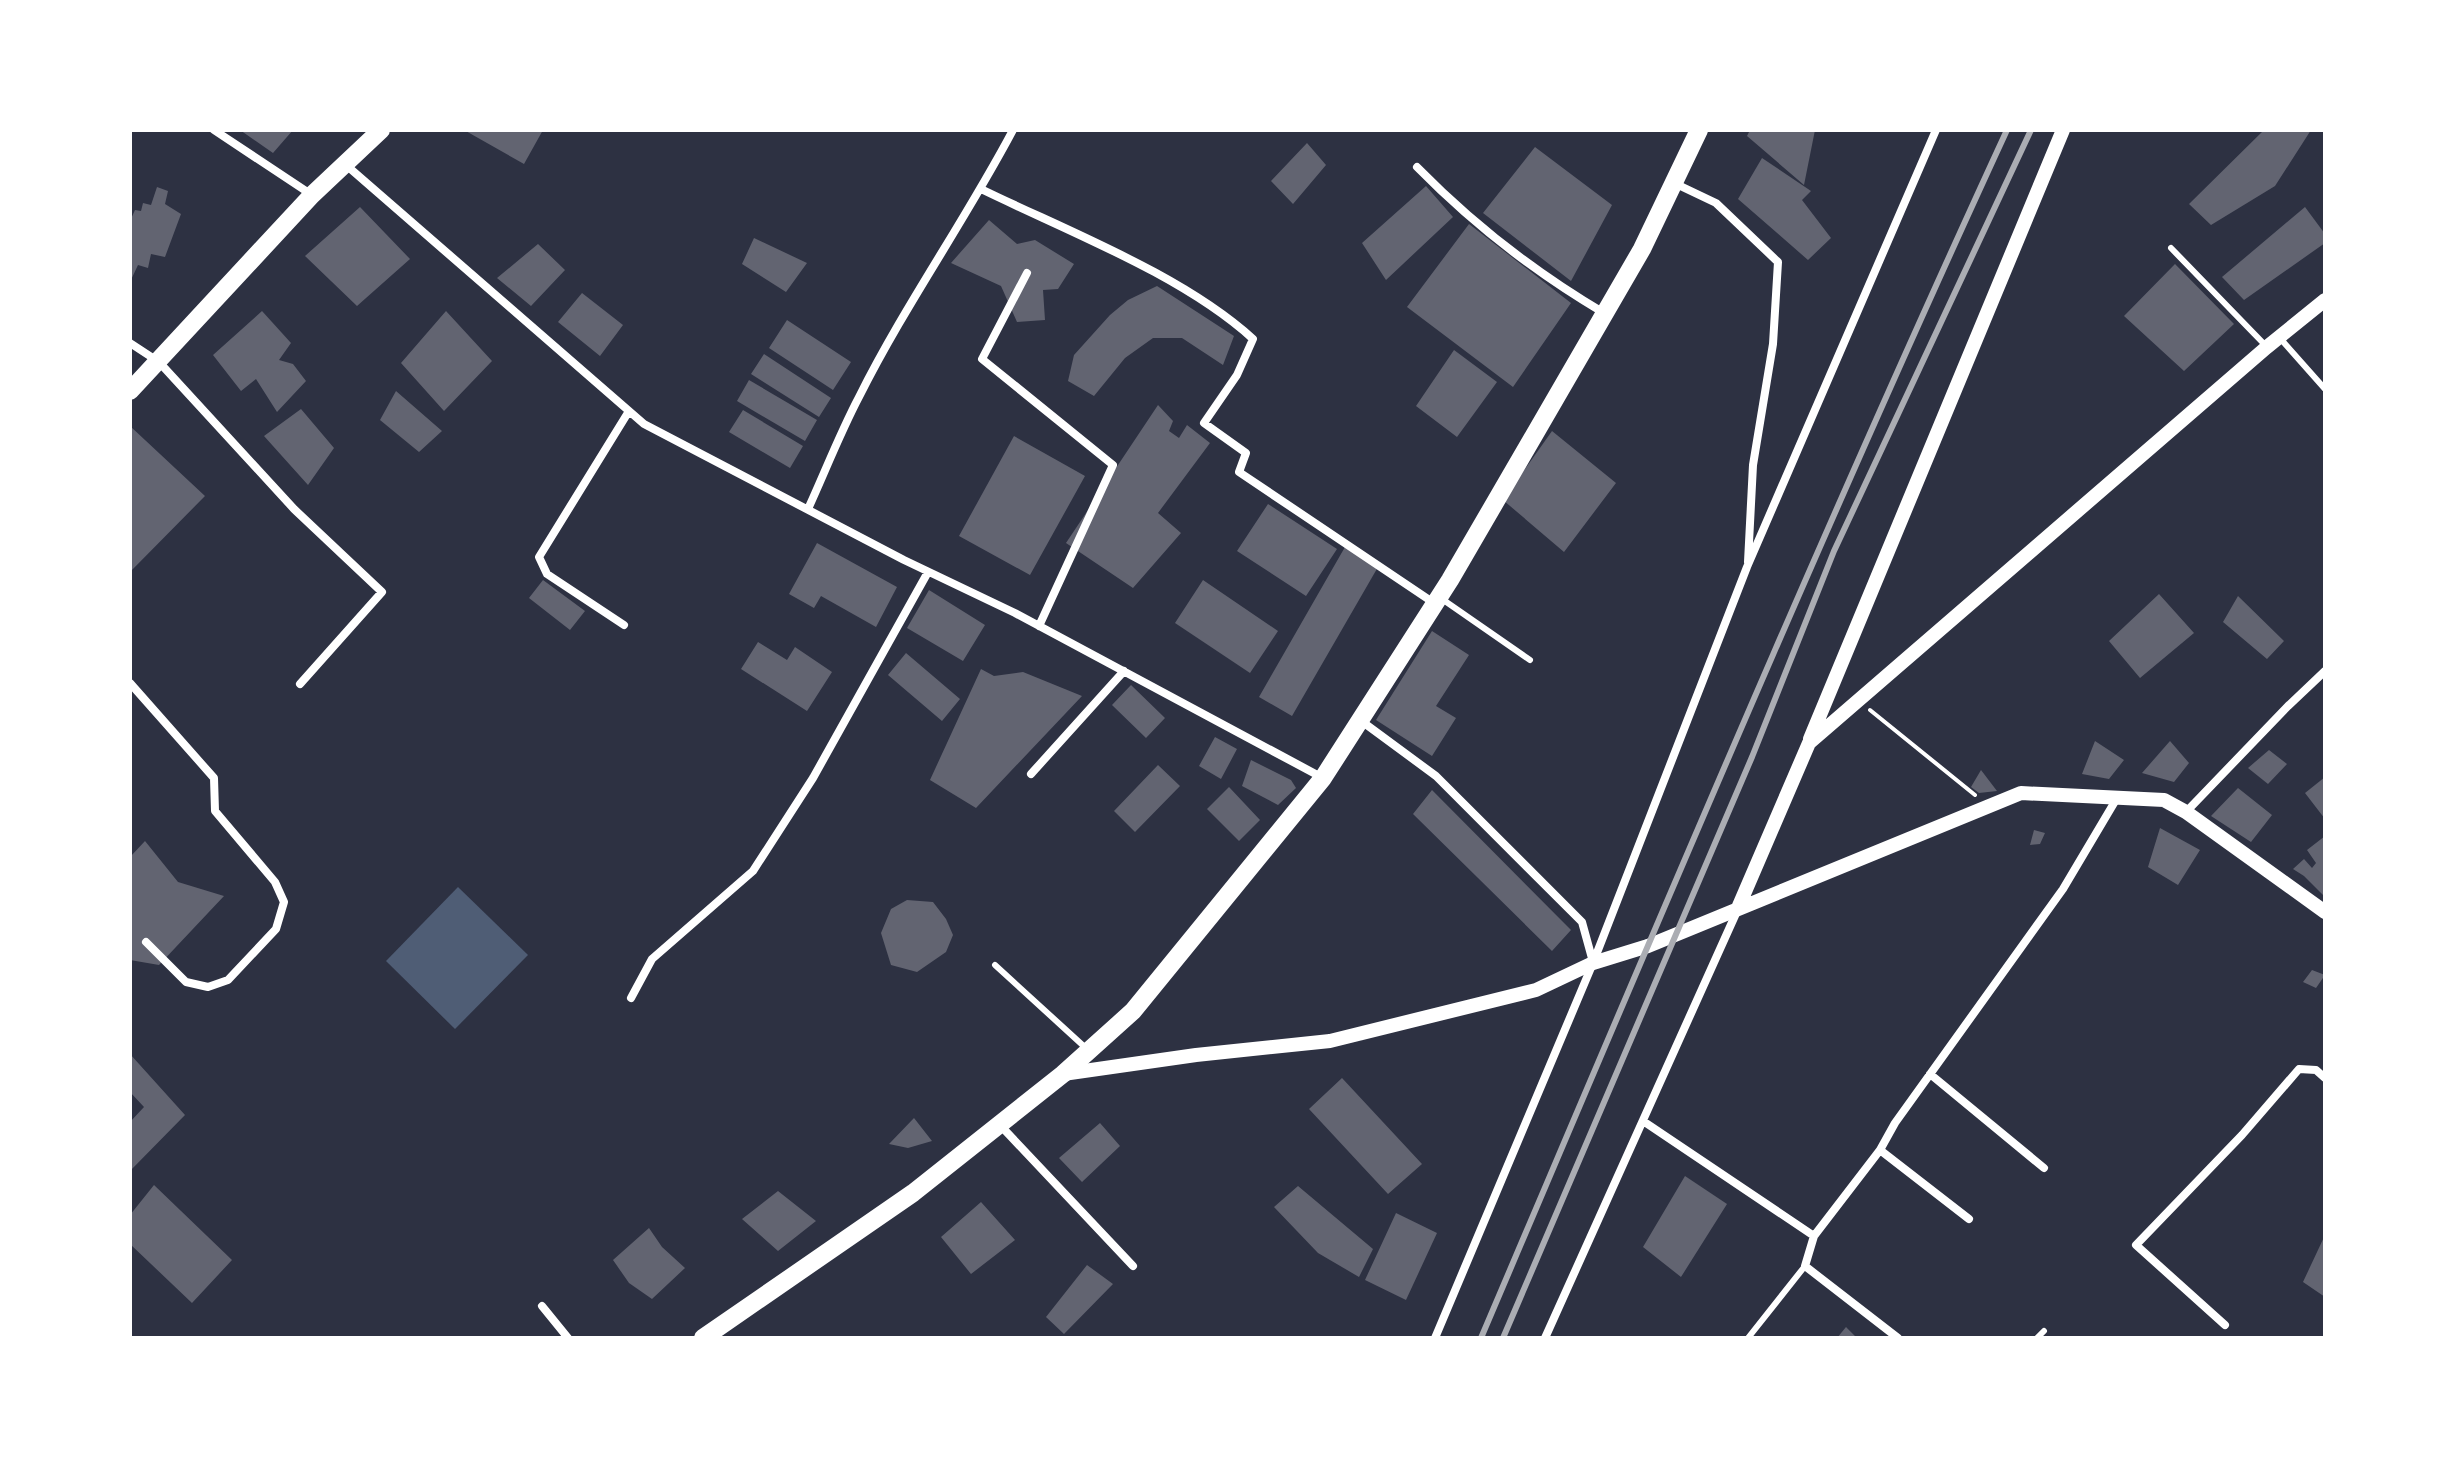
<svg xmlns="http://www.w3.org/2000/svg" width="2455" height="1468" viewBox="0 0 2455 1468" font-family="'Alegreya Sans',sans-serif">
  <rect width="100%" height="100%" fill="#2d3142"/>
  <!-- water -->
  <path fill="#4f5d75" d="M 458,887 L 528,955 L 455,1029 L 386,961 Z"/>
  <!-- building -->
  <path fill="#626471" d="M 240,130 L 293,130 L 273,153 Z
    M 464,130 L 543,130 L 524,164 Z
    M 1750,130 L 1815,130 L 1804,185 L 1747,136 Z
    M 2264,130 L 2311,130 L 2275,186 L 2211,225 L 2189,204 Z
    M 1307,143 L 1326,165 L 1293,204 L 1271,181 Z
    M 1535,147 L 1612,205 L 1571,281 L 1483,213 Z
    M 1762,158 L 1811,191 L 1802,200 L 1831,238 L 1808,260 L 1738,199 Z
    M 1426,186 L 1453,217 L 1386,280 L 1362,243 Z
    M 157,187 L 168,191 L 165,204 L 181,214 L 165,257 L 151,254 L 148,268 L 138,265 L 130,282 L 130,221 L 135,210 L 141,211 L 143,203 L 151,205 Z
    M 360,207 L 410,259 L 357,306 L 305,256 Z
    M 2305,207 L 2325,234 L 2325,243 L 2244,300 L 2222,277 Z
    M 989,220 L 1017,244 L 1035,240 L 1074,264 L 1058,289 L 1043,290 L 1045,320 L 1017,322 L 1001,286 L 951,263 Z
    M 1469,224 L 1571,303 L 1513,387 L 1407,307 Z
    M 754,238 L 807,263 L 786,292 L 742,264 Z
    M 538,244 L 565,270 L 531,306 L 497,278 Z
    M 2175,264 L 2234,324 L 2184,371 L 2124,316 Z
    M 1157,286 L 1234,336 L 1223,365 L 1182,338 L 1153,338 L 1125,358 L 1094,396 L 1068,381 L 1074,355 L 1110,315 L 1128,300 Z
    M 582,293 L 623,325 L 600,356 L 558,322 Z
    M 262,311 L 291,343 L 279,360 L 293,364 L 306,381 L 277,412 L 256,379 L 241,391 L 213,355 Z
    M 446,311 L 492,361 L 444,411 L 401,363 Z
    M 787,320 L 851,362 L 833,390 L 769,348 Z
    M 1454,350 L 1497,382 L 1457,437 L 1416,406 Z
    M 764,354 L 831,398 L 819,417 L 751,374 Z
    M 749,380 L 817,420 L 805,441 L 737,401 Z
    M 396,391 L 442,431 L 419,452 L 380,420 Z
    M 1158,405 L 1173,421 L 1169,431 L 1179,438 L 1187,425 L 1210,443 L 1158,513 L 1181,533 L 1133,588 L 1066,543 Z
    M 301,409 L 334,448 L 308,485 L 264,436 Z
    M 743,410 L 803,446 L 790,468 L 729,432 Z
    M 130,426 L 205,496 L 130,572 Z
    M 1552,431 L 1616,483 L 1564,552 L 1503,500 Z
    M 1014,436 L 1085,476 L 1030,575 L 959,536 Z
    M 1268,504 L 1337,549 L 1306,596 L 1237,551 Z
    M 817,543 L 897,587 L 876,627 L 821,596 L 814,608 L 789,594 Z
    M 1345,547 L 1378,567 L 1292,716 L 1259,697 Z
    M 543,580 L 585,611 L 570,630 L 529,598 Z
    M 1203,580 L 1278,631 L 1250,673 L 1175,623 Z
    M 929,590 L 985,625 L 963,661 L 907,628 Z
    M 2159,594 L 2194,633 L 2140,678 L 2109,641 Z
    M 2238,596 L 2284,641 L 2267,659 L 2223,622 Z
    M 1432,631 L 1469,655 L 1436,706 L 1456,718 L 1432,756 L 1376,720 Z
    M 758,642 L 787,660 L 795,647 L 832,672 L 807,711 L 741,669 Z
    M 906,653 L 960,699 L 942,721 L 888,675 Z
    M 981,669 L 994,676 L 1023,672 L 1082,696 L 976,808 L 930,780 Z
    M 1131,685 L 1165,718 L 1146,738 L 1112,705 Z
    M 1215,737 L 1237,749 L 1221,779 L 1199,766 Z
    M 2095,741 L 2124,760 L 2109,779 L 2082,774 Z
    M 2170,741 L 2189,763 L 2174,782 L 2142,773 Z
    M 2269,750 L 2287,764 L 2268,784 L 2248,768 Z
    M 1251,760 L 1291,780 L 1296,788 L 1278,805 L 1242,786 Z
    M 1158,765 L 1180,786 L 1135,832 L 1114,811 Z
    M 1981,770 L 1997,791 L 1979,793 L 1971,787 Z
    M 2325,777 L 2325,819 L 2305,793 Z
    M 1229,787 L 1260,820 L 1239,841 L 1207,809 Z
    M 2238,788 L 2272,815 L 2251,842 L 2211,816 Z
    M 1432,790 L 1571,930 L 1552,951 L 1413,814 Z
    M 2160,828 L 2200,850 L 2178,885 L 2148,867 Z
    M 2034,830 L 2045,833 L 2040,844 L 2030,845 Z
    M 2325,836 L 2325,897 L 2304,876 L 2293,869 L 2304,859 L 2312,868 L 2316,863 L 2307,850 Z
    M 145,841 L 178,882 L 224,896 L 159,965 L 130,960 L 130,862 L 131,856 Z
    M 907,900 L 933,902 L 946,919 L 953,935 L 946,952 L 917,972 L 891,965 L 881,933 L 891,909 Z
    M 2312,970 L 2325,975 L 2316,988 L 2303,982 Z
    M 130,1054 L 185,1115 L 130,1171 L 130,1122 L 144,1107 L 130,1092 Z
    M 1342,1078 L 1422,1164 L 1388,1194 L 1309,1109 Z
    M 914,1118 L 932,1141 L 908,1148 L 889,1144 Z
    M 1100,1123 L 1120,1146 L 1082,1182 L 1059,1158 Z
    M 1685,1176 L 1727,1204 L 1681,1277 L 1643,1247 Z
    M 154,1185 L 232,1260 L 192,1303 L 130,1244 L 130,1215 Z
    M 1298,1186 L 1373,1249 L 1359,1277 L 1318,1253 L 1274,1207 Z
    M 778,1191 L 816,1221 L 778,1251 L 742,1219 Z
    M 981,1202 L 1015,1240 L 971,1274 L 941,1237 Z
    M 1396,1213 L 1437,1233 L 1406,1300 L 1365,1280 Z
    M 649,1228 L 662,1247 L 685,1268 L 652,1299 L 629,1283 L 613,1260 Z
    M 2325,1235 L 2325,1297 L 2303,1282 Z
    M 1087,1265 L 1113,1284 L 1064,1334 L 1046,1317 Z
    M 1846,1327 L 1857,1338 L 1837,1338 Z"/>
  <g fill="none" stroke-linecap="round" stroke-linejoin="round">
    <!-- path -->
    <path stroke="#fff" stroke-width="4" d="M 1870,710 L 1975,795"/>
    <!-- service -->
    <path stroke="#fff" stroke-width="6" d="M 2171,248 L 2267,347
      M 2279,337 L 2325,389
      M 1442,599 L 1530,660
      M 995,965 L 1088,1050
      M 1748,1338 L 1805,1266
      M 2037,1338 L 2044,1331"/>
    <!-- minor -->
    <path stroke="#fff" stroke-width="8" d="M 214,130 L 312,195
      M 346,165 L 644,424 L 904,560 L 1015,613 L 1323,778
      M 1417,167 C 1472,223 1536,273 1604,313
      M 1674,183 L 1716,203 L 1778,262 L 1773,344 L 1753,465 L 1748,562
      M 981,189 C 1067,231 1183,275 1253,339 L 1237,375 L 1204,423 L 1246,453 L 1239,472 L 1434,603
      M 1027,273 L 982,359 L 1113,465 L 1039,626
      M 130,343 L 159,362 L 294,509 L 382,592 L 300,684
      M 808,509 C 825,472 840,433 859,397 C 905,305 965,221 1013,130
      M 624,625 L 547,574 L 539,557 L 629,411
      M 130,683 L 214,778 L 215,811 L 275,882 L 284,902 L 276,929 L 228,980 L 208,987 L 186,982 L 146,942
      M 1360,720 L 1436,776 L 1582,922 L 1593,962
      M 1031,774 L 1124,671
      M 2186,812 L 2288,706 L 2325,671
      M 631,998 L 652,959 L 753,871 L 813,778 L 928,572
      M 1930,1074 L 2044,1168
      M 1643,1121 L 1814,1236
      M 1000,1125 L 1133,1266
      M 1880,1150 L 1969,1219
      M 542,1306 L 568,1338
      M 2225,1325 L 2136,1245 L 2242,1135 L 2299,1069 L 2316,1070 L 2325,1078
      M 1435,1338 L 1593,963 L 1747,567 L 1936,130
      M 1545,1338 L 1738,909
      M 1898,1338 L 1805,1266 L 1814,1236 L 1880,1150 L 1895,1123 L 2063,889 L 2117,798"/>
    <!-- tertiary -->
    <path stroke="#fff" stroke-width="14" d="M 1810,739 L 2063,130
      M 1738,908 L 1809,743 L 2267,347 L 2325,300
      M 1063,1074 L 1196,1055 L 1330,1041 L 1536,990 L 1593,963 L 1648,946 L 2021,793 L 2164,800 L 2186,812 L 2325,912"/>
    <!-- primary -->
    <path stroke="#fff" stroke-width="18" d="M 130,391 L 312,195 L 381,130
      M 703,1338 L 913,1193 L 1063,1074 L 1133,1011 L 1323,778 L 1450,580 L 1536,432 L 1642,249 L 1699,130"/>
    <!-- rail -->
    <path stroke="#abadb3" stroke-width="6" d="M 1481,1338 C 1653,934 1823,529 2007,130
      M 1503,1338 L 1752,757 L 1834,551 L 2031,130"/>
  </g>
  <!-- border -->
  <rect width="2455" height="1468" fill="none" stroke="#ffffff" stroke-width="264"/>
</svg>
